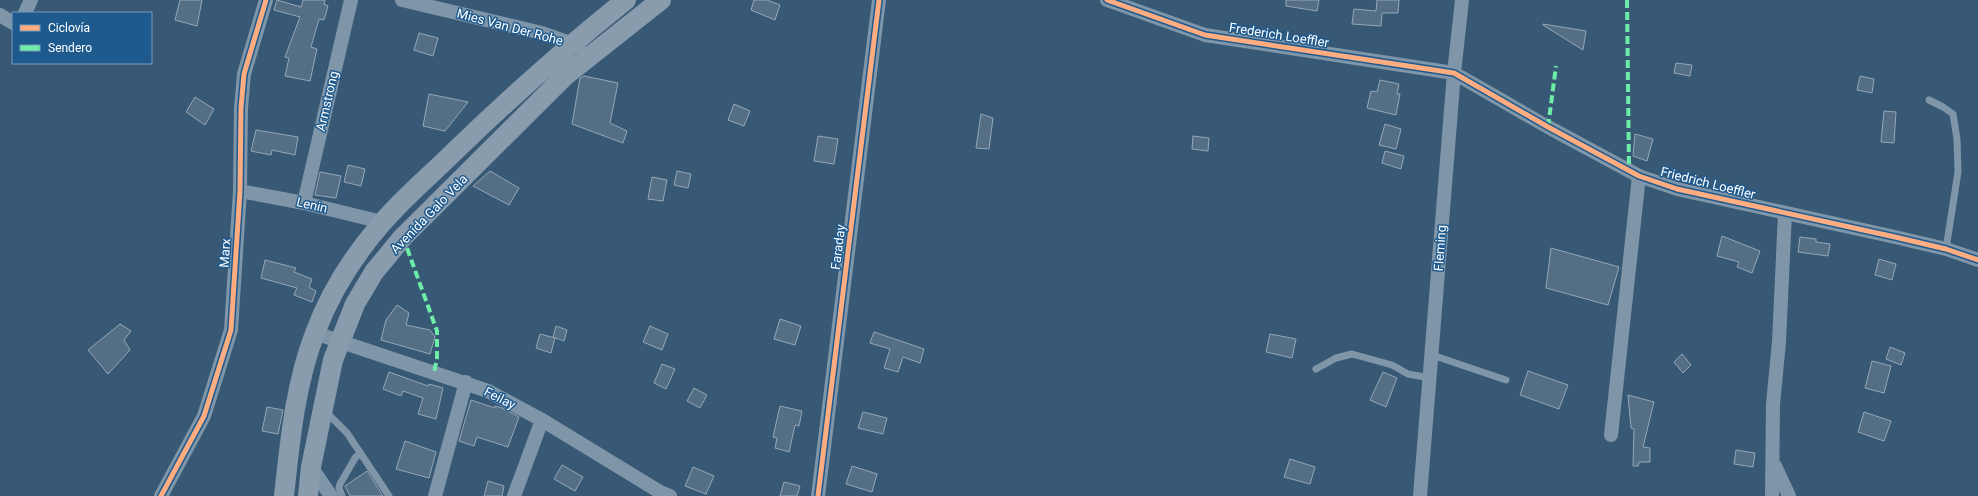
<svg xmlns="http://www.w3.org/2000/svg" width="1978" height="496" viewBox="0 0 1978 496" font-family="Roboto,sans-serif">
  <rect width="100%" height="100%" fill="#385975"/>
  <!-- building -->
  <path fill="#546e85" stroke="#94a7b6" d="M 180,0 L 202,0 L 197,26 L 175,20 Z
    M 277,0 L 301,7 L 303,0 L 325,0 L 324,4 L 328,6 L 324,20 L 319,19 L 311,47 L 317,49 L 310,81 L 285,76 L 289,58 L 285,57 L 300,17 L 274,10 Z
    M 754,0 L 767,0 L 780,5 L 775,20 L 751,10 Z
    M 1286,0 L 1319,0 L 1317,11 L 1286,6 Z
    M 1377,0 L 1399,0 L 1398,13 L 1382,13 L 1381,26 L 1352,24 L 1354,9 L 1376,11 Z
    M 1543,24 L 1586,31 L 1583,50 L 1543,25 Z
    M 419,33 L 438,38 L 433,56 L 414,50 Z
    M 1676,63 L 1692,65 L 1690,76 L 1674,73 Z
    M 584,76 L 618,83 L 610,123 L 627,131 L 623,143 L 572,124 L 580,78 Z
    M 1860,76 L 1874,79 L 1872,93 L 1857,90 Z
    M 1380,80 L 1399,84 L 1397,94 L 1400,94 L 1396,115 L 1367,108 L 1371,91 L 1377,92 Z
    M 429,94 L 468,102 L 445,131 L 423,126 Z
    M 195,97 L 214,109 L 205,125 L 186,112 Z
    M 734,104 L 750,111 L 744,126 L 728,120 Z
    M 1884,111 L 1896,112 L 1894,143 L 1881,142 Z
    M 981,114 L 993,118 L 989,149 L 976,148 Z
    M 1385,124 L 1401,129 L 1396,149 L 1379,145 Z
    M 256,130 L 298,137 L 295,155 L 272,150 L 271,155 L 251,151 Z
    M 1635,134 L 1653,139 L 1647,161 L 1633,156 Z
    M 818,136 L 838,139 L 834,164 L 814,161 Z
    M 1193,136 L 1209,138 L 1208,151 L 1192,149 Z
    M 1385,151 L 1404,156 L 1401,169 L 1382,163 Z
    M 348,165 L 365,169 L 361,186 L 344,182 Z
    M 490,171 L 519,188 L 509,205 L 473,186 Z
    M 677,171 L 691,174 L 688,188 L 674,185 Z
    M 320,172 L 341,176 L 336,198 L 315,195 Z
    M 652,177 L 667,180 L 663,201 L 648,199 Z
    M 1722,236 L 1760,251 L 1752,273 L 1737,267 L 1739,262 L 1717,256 Z
    M 1800,237 L 1816,239 L 1816,242 L 1830,244 L 1828,256 L 1798,252 Z
    M 1551,248 L 1619,267 L 1608,305 L 1546,288 Z
    M 1879,259 L 1896,264 L 1892,280 L 1875,275 Z
    M 265,260 L 296,268 L 294,272 L 312,279 L 309,287 L 316,291 L 312,302 L 294,295 L 297,288 L 261,278 Z
    M 397,305 L 409,313 L 406,325 L 430,330 L 435,337 L 430,354 L 381,340 L 386,320 Z
    M 780,319 L 801,326 L 795,345 L 774,339 Z
    M 120,324 L 131,331 L 124,340 L 130,350 L 108,374 L 88,350 Z
    M 556,326 L 567,330 L 564,341 L 553,337 Z
    M 650,326 L 668,334 L 662,350 L 643,342 Z
    M 874,332 L 924,349 L 920,363 L 903,357 L 898,372 L 884,368 L 890,349 L 870,343 Z
    M 540,334 L 555,338 L 551,353 L 536,348 Z
    M 1270,334 L 1296,339 L 1292,358 L 1266,352 Z
    M 1890,347 L 1905,353 L 1901,365 L 1886,359 Z
    M 1682,354 L 1691,365 L 1683,373 L 1674,362 Z
    M 1872,361 L 1891,366 L 1884,393 L 1865,388 Z
    M 662,364 L 675,369 L 666,389 L 654,383 Z
    M 1528,371 L 1568,385 L 1559,409 L 1520,395 Z
    M 389,372 L 428,386 L 429,384 L 443,388 L 436,419 L 418,414 L 423,398 L 403,391 L 401,396 L 383,389 Z
    M 1383,372 L 1397,378 L 1386,407 L 1370,400 Z
    M 694,388 L 707,395 L 700,408 L 687,401 Z
    M 1628,395 L 1654,402 L 1643,447 L 1650,448 L 1650,462 L 1639,462 L 1638,466 L 1633,466 L 1634,429 L 1631,428 Z
    M 471,400 L 495,408 L 495,406 L 502,408 L 519,417 L 508,447 L 477,437 L 474,446 L 459,441 Z
    M 780,406 L 802,411 L 799,426 L 795,425 L 789,452 L 775,448 L 777,438 L 773,437 Z
    M 267,407 L 283,410 L 278,434 L 262,431 Z
    M 863,412 L 887,418 L 883,434 L 858,428 Z
    M 1864,412 L 1891,421 L 1884,441 L 1858,432 Z
    M 405,441 L 436,452 L 429,478 L 396,469 Z
    M 1736,450 L 1755,453 L 1753,467 L 1734,464 Z
    M 1290,459 L 1315,467 L 1310,484 L 1284,477 Z
    M 562,465 L 583,477 L 575,491 L 554,479 Z
    M 852,466 L 877,474 L 872,492 L 846,484 Z
    M 693,467 L 714,476 L 706,494 L 685,486 Z
    M 367,471 L 383,496 L 350,496 L 345,486 Z
    M 488,481 L 504,486 L 502,496 L 484,496 Z
    M 784,482 L 800,486 L 797,496 L 780,496 Z"/>
  <g fill="none" stroke-linecap="round" stroke-linejoin="round">
    <!-- lane -->
    <path stroke="#7f95a8" stroke-width="7" d="M 1929,100 L 1943,107 L 1953,114 L 1957,139 L 1958,172 L 1946,249
      M 1432,355 L 1506,380
      M 1316,369 L 1336,358 L 1352,354 L 1392,365 L 1408,374 L 1430,378
      M 325,411 L 347,433 L 389,496
      M 342,496 L 339,488 L 340,484 L 355,458 L 360,453"/>
    <!-- street -->
    <path stroke="#7f95a8" stroke-width="14" d="M 402,0 L 542,33 L 579,46
      M 1107,0 L 1205,35 L 1454,73 L 1548,127 L 1639,176 L 1677,189 L 1895,237 L 1946,249 L 1978,260
      M 25,13 L 31,0
      M 0,15 L 13,23
      M 240,191 L 304,203 L 382,222
      M 304,203 L 351,0
      M 315,333 L 488,391 L 542,420 L 660,492 L 670,496
      M 1611,435 L 1639,176
      M 1775,466 L 1789,496
      M 311,467 L 331,496
      M 161,496 L 204,416 L 231,330 L 240,191 L 241,108 L 244,74 L 266,0
      M 435,496 L 466,382
      M 514,496 L 542,420
      M 818,496 L 879,0
      M 1420,496 L 1454,73 L 1462,0
      M 1772,496 L 1773,404 L 1779,342 L 1785,213"/>
    <!-- secondary -->
    <path stroke="#889cad" stroke-width="20" d="M 284,496 C 290,441 295,385 315,333 C 330,293 354,255 382,223 C 404,197 432,174 456,150 C 511,97 567,47 626,0
      M 308,496 L 311,467 L 333,360 L 355,304 L 374,272 L 403,237 L 565,76 L 661,0"/>
    <!-- quiet -->
    <path stroke="#6deda7" stroke-width="4" stroke-dasharray="8 4" stroke-linecap="butt" d="M 1627,0 L 1629,170
      M 1548,127 L 1556,66
      M 403,237 L 437,331 L 437,358 L 434,373"/>
    <defs>
      <path id="cycleway" d="M 1107,0 L 1205,35 L 1454,73 L 1548,127 L 1639,176 L 1677,189 L 1895,237 L 1946,249 L 1978,260
        M 161,496 L 204,416 L 231,330 L 240,191 L 241,108 L 244,74 L 266,0
        M 818,496 L 879,0"/>
    </defs>
    <!-- cycleway casing -->
    <use href="#cycleway" stroke="#1f5a8e" stroke-width="8"/>
    <!-- cycleway -->
    <use href="#cycleway" stroke="#ffac80" stroke-width="5"/>
  </g>
  <g text-anchor="middle" dominant-baseline="central" stroke-width="3" stroke-linejoin="round" paint-order="stroke">
    <!-- street labels -->
    <g font-size="13" fill="#fff" stroke="#1f5a8e">
      <text transform="translate(510 27) rotate(15)">Mies Van Der Rohe</text>
      <text transform="translate(1279 35) rotate(9)">Frederich Loeffler</text>
      <text transform="translate(327 101) rotate(-77)">Armstrong</text>
      <text transform="translate(1708 183) rotate(14)">Friedrich Loeffler</text>
      <text transform="translate(312 205) rotate(13)">Lenin</text>
      <text transform="translate(429 214) rotate(-46)">Avenida Galo Vela</text>
      <text transform="translate(838 247) rotate(-83)">Faraday</text>
      <text transform="translate(1440 248) rotate(-86)">Fleming</text>
      <text transform="translate(225 253) rotate(-86)">Marx</text>
      <text transform="translate(500 398) rotate(27)">Feilay</text>
    </g>
  </g>
  <!-- legend -->
  <rect x="12" y="12" width="140" height="52" fill="#1f5a8e" stroke="#799cbb"/>
  <rect x="20" y="25" width="20" height="6" fill="#ffac80" stroke="#799cbb"/>
  <text x="48" y="32" font-size="12" fill="#ffffff">Ciclovía</text>
  <rect x="20" y="45" width="20" height="6" fill="#6deda7" stroke="#799cbb"/>
  <text x="48" y="52" font-size="12" fill="#ffffff">Sendero</text>
</svg>
